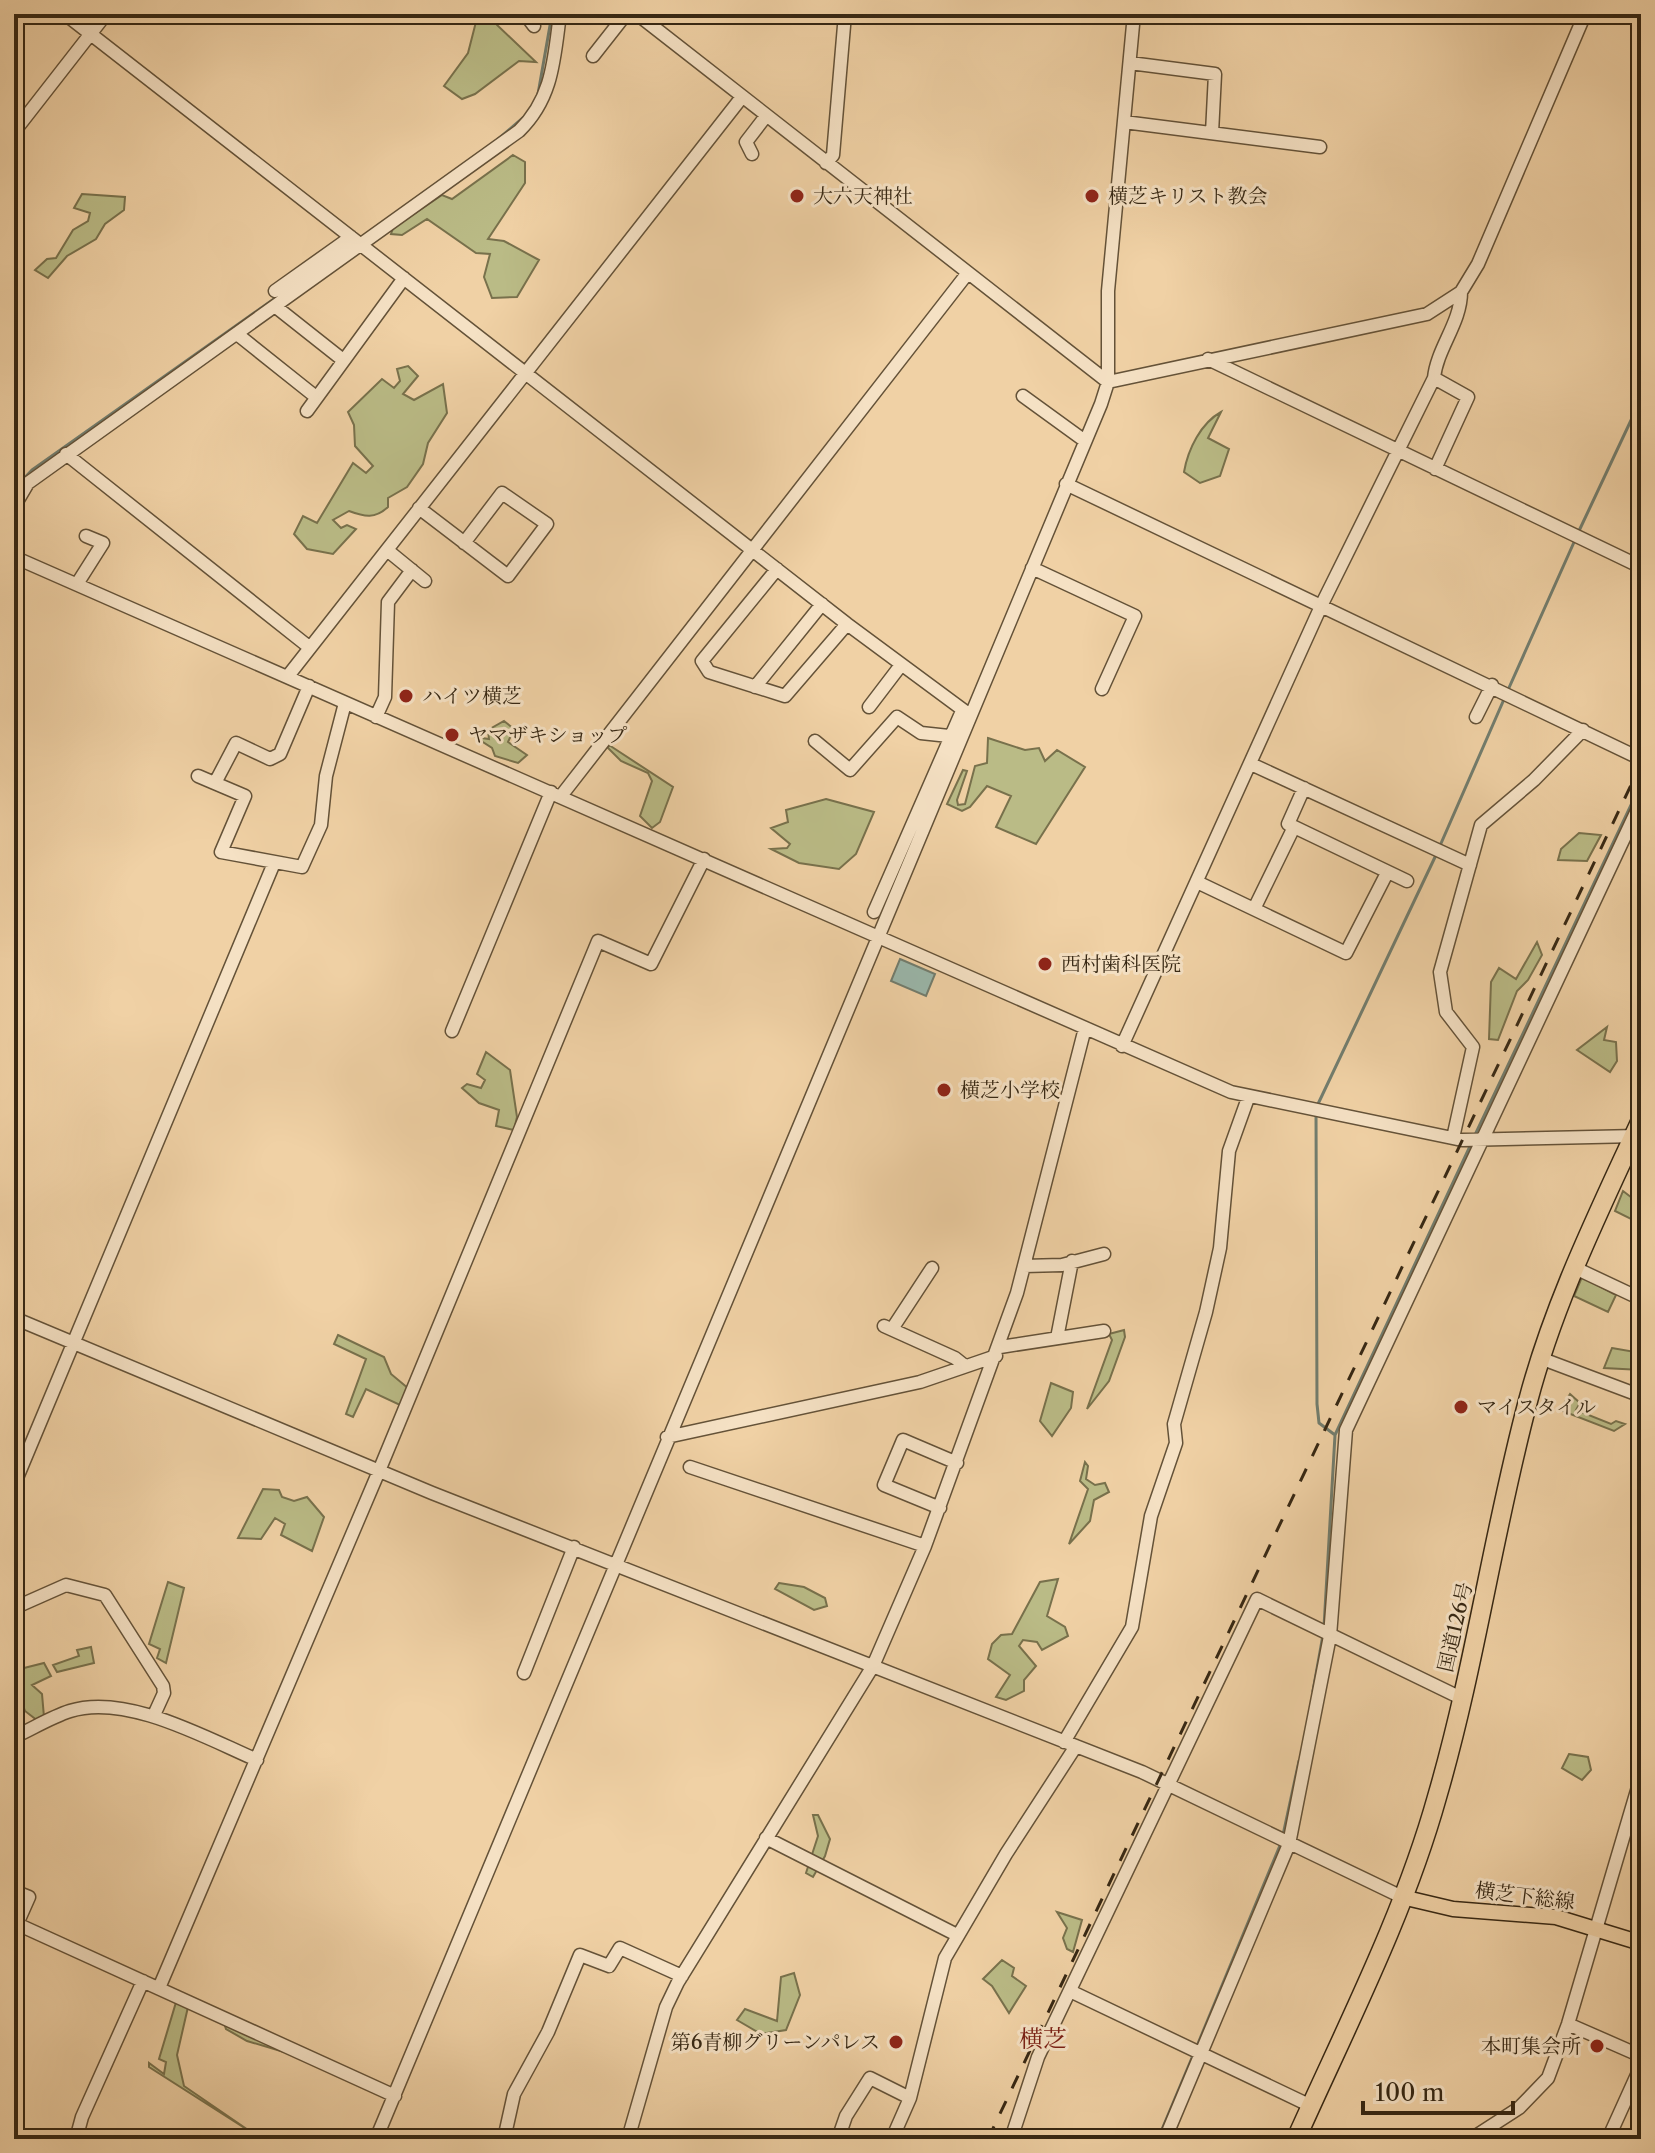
<svg xmlns="http://www.w3.org/2000/svg" width="1655" height="2153" viewBox="0 0 1655 2153" font-family="'Libre Caslon Text','Noto Serif JP',serif">
  <rect width="100%" height="100%" fill="#f0d1a5"/>
  <filter id="stains"><feTurbulence type="fractalNoise" baseFrequency=".0025" numOctaves="4"/><feColorMatrix values="0 0 0 0 .2 0 0 0 0 .09 0 0 0 0 .02 0 0 0 .5 -.17"/></filter>
  <radialGradient id="worn" r=".72"><stop offset=".6" stop-color="#630" stop-opacity="0"/><stop offset="1" stop-color="#630" stop-opacity=".3"/></radialGradient>
  <!-- green -->
  <path fill="#babb86" stroke="#78714c" stroke-width="2" d="M 478,14 L 493,14 L 497,25 L 536,62 L 519,61 L 475,94 L 462,99 L 444,86 L 468,53 Z
    M 513,155 L 525,162 L 525,183 L 488,239 L 504,241 L 539,260 L 517,297 L 492,298 L 484,277 L 490,254 L 476,253 L 427,219 L 402,235 L 391,234 L 393,228 L 442,195 L 452,199 Z
    M 82,194 L 125,197 L 124,210 L 105,224 L 96,239 L 67,256 L 48,278 L 35,270 L 47,259 L 56,258 L 73,230 L 88,221 L 90,213 L 74,208 Z
    M 408,366 L 418,376 L 403,394 L 414,400 L 443,384 L 447,413 L 428,443 L 423,464 L 407,487 L 388,498 L 388,507 C 375,519 365,517 349,511 L 333,520 L 341,528 L 347,525 L 356,529 L 333,554 L 307,549 L 294,534 L 303,516 L 317,523 L 353,463 L 366,473 L 373,466 L 355,446 L 354,425 L 348,412 L 382,379 L 394,388 L 400,381 L 397,369 Z
    M 1221,412 L 1208,438 L 1229,449 L 1220,476 L 1200,483 L 1184,472 C 1188,449 1201,423 1221,412 Z
    M 504,721 L 514,729 L 508,742 L 527,755 L 518,763 L 495,756 L 492,748 L 475,737 L 489,739 L 488,730 Z
    M 988,738 L 1025,750 L 1039,748 L 1045,761 L 1057,750 L 1085,767 L 1036,844 L 996,827 L 1011,796 L 987,786 L 970,807 L 962,811 L 947,804 L 963,770 L 967,771 L 957,800 L 958,805 L 965,804 L 975,766 L 987,763 Z
    M 609,745 L 673,787 L 660,822 L 652,828 L 640,816 L 652,781 L 648,773 L 621,761 L 608,748 Z
    M 826,799 L 874,812 L 856,854 L 839,869 L 799,863 L 771,849 L 787,848 L 790,844 L 771,828 L 788,822 L 786,810 Z
    M 1579,833 L 1601,835 L 1587,861 L 1558,860 L 1561,849 Z
    M 1537,942 L 1542,955 L 1528,980 L 1517,991 L 1498,1040 L 1489,1039 L 1491,982 L 1499,968 L 1516,979 Z
    M 1607,1027 L 1604,1040 L 1616,1042 L 1617,1061 L 1610,1072 L 1577,1050 Z
    M 486,1052 L 510,1070 L 517,1117 L 514,1130 L 496,1126 L 499,1110 L 479,1103 L 462,1088 L 467,1084 L 481,1088 L 485,1080 L 477,1074 Z
    M 1623,1191 L 1636,1201 L 1641,1200 L 1641,1216 L 1633,1220 L 1615,1211 Z
    M 1582,1277 L 1616,1295 L 1608,1312 L 1574,1296 Z
    M 1124,1330 L 1125,1337 L 1109,1381 L 1087,1409 L 1112,1340 L 1109,1334 Z
    M 338,1335 L 384,1357 L 391,1374 L 409,1389 L 400,1405 L 366,1389 L 353,1417 L 346,1414 L 366,1359 L 334,1344 Z
    M 1612,1348 L 1641,1353 L 1641,1370 L 1604,1368 Z
    M 1051,1383 L 1073,1392 L 1071,1408 L 1052,1436 L 1040,1421 Z
    M 1570,1394 L 1580,1403 L 1576,1410 L 1611,1424 L 1616,1421 L 1625,1424 L 1614,1431 L 1560,1410 Z
    M 1085,1462 L 1088,1466 L 1086,1479 L 1095,1485 L 1105,1483 L 1109,1492 L 1094,1500 L 1090,1521 L 1069,1544 L 1088,1489 L 1080,1481 Z
    M 263,1489 L 279,1490 L 282,1497 L 294,1501 L 307,1497 L 324,1517 L 312,1551 L 281,1535 L 285,1524 L 275,1518 L 261,1539 L 238,1538 Z
    M 1058,1579 L 1047,1616 L 1065,1627 L 1068,1636 L 1042,1650 L 1037,1642 L 1023,1640 L 1019,1646 L 1036,1666 L 1024,1680 L 1024,1691 L 1006,1700 L 996,1697 L 1010,1675 L 988,1659 L 992,1644 L 1001,1635 L 1012,1634 L 1040,1582 Z
    M 168,1582 L 184,1588 L 166,1663 L 157,1658 L 160,1649 L 149,1644 Z
    M 779,1583 L 804,1587 L 825,1598 L 827,1606 L 814,1610 L 775,1589 Z
    M 20,1647 L 24,1668 L 44,1663 L 51,1676 L 32,1685 L 42,1694 L 44,1717 L 38,1721 L 25,1711 L 20,1697 L 14,1696 L 14,1649 Z
    M 91,1647 L 94,1663 L 57,1672 L 53,1665 L 79,1656 L 77,1650 Z
    M 1569,1754 L 1588,1757 L 1591,1770 L 1582,1780 L 1562,1768 Z
    M 813,1815 L 818,1815 L 830,1839 L 825,1856 L 813,1877 L 806,1873 L 818,1836 Z
    M 1057,1912 L 1082,1920 L 1073,1952 L 1067,1949 L 1063,1938 L 1067,1928 Z
    M 1002,1960 L 1014,1968 L 1012,1976 L 1026,1986 L 1009,2013 L 992,1986 L 983,1979 Z
    M 794,1973 L 800,1995 L 786,2030 L 761,2034 L 737,2020 L 745,2009 L 777,2021 L 781,1977 Z
    M 177,1999 L 284,2052 L 247,2041 L 226,2029 L 224,2023 L 188,2007 L 177,2055 L 184,2086 L 254,2134 L 149,2067 L 149,2063 L 164,2074 L 166,2062 L 159,2059 Z"/>
  <!-- water -->
  <path fill="#9ab7ab" stroke="#727d6e" stroke-width="2" d="M 900,959 L 935,974 L 926,996 L 891,981 Z"/>
  <g fill="none" stroke-linecap="round" stroke-linejoin="round">
    <!-- stream -->
    <path stroke="#727d6e" stroke-width="3" d="M 538,94 L 552,14
      M 496,141 L 524,117
      M 287,290 L 301,280
      M 14,494 L 17,486 L 32,470 L 281,294
      M 1578,533 L 1641,399
      M 1508,690 L 1575,540
      M 1439,848 L 1505,697
      M 1318,1104 L 1436,855
      M 1316,1112 L 1317,1404 L 1319,1423 L 1335,1435
      M 1475,1135 L 1641,784
      M 1324,1627 L 1335,1435 L 1472,1142
      M 1313,1691 L 1323,1635
      M 1283,1835 L 1299,1761
      M 1197,2046 L 1281,1843
      M 1158,2139 L 1194,2053"/>
    <defs>
      <path id="minor" d="M 65,14 L 847,624 L 970,715
        M 525,14 L 534,26
        M 637,14 L 1108,382
        M 593,56 L 626,14
        M 1130,63 L 1215,74 L 1212,133
        M 1124,122 L 1320,147
        M 14,132 L 106,14
        M 752,154 L 746,142 L 766,116
        M 826,163 L 833,155 L 845,14
        M 275,291 L 351,237
        M 276,307 L 343,360
        M 237,334 L 316,397
        M 1208,359 L 1641,567
        M 1434,378 L 1468,397 L 1435,469
        M 1108,382 L 1427,314 L 1461,292 L 1478,264 L 1585,14
        M 1023,396 L 1085,441
        M 307,411 L 404,278
        M 66,454 L 309,647
        M 1066,484 L 1641,759
        M 419,508 L 508,576 L 547,524 L 502,493 L 464,543
        M 14,522 L 18,500 L 28,483 L 519,131 C 553,98 554,59 560,14
        M 387,550 L 425,581
        M 14,557 L 1231,1092 L 1462,1140 L 1637,1136
        M 1032,568 L 1135,616 L 1102,689
        M 777,569 L 702,661 L 709,672 L 785,696 L 847,624
        M 77,584 L 103,543 L 86,536
        M 288,676 L 742,97
        M 755,687 L 822,604
        M 869,707 L 901,665
        M 376,717 L 385,697 L 388,602 L 412,570
        M 1476,717 L 1492,685
        M 815,741 L 850,770 L 897,717 L 921,733 L 949,736
        M 1251,764 L 1470,865
        M 198,776 L 245,796 L 221,852 L 302,867 L 321,825 L 326,776 L 345,703
        M 215,783 L 236,743 L 270,759 L 280,754 L 309,686
        M 1304,788 L 1288,824 L 1407,881
        M 561,796 L 967,274
        M 1197,882 L 1346,953 L 1387,873
        M 1254,909 L 1294,827
        M 874,912 L 962,711
        M 452,1031 L 551,792
        M 1122,1046 L 1322,604 L 1434,378 C 1437,348 1461,323 1461,292
        M 1453,1138 L 1473,1047 L 1446,1012 L 1440,972 L 1481,825 L 1534,780 L 1583,730
        M 1024,1266 L 1062,1265 L 1104,1254
        M 1573,1267 L 1641,1299
        M 14,1318 L 432,1493 L 1142,1772 L 1402,1897
        M 884,1326 L 955,1358 L 965,1366
        M 892,1329 L 932,1268
        M 1057,1338 L 1072,1261
        M 1000,1347 L 1104,1331
        M 1540,1358 L 1641,1396
        M 667,1437 L 920,1382 L 996,1356
        M 690,1467 L 925,1546
        M 14,1485 L 274,863
        M 940,1508 L 884,1485 L 903,1440 L 957,1463
        M 14,1608 L 66,1585 L 105,1595 L 163,1686 L 164,1693 L 154,1715
        M 524,1673 L 574,1547
        M 14,1737 C 32,1729 51,1717 70,1711 C 126,1693 206,1738 257,1760
        M 1064,1742 L 1132,1627 L 1151,1516 L 1176,1443 L 1174,1424 L 1206,1312 L 1220,1248 L 1229,1151 L 1248,1098
        M 766,1838 L 957,1935
        M 14,1891 L 29,1897 L 17,1924
        M 14,1930 L 17,1924 L 395,2096
        M 159,1988 L 379,1471 L 598,941 L 651,964 L 704,859
        M 1070,1991 L 1311,2106
        M 1568,2024 L 1641,2056
        M 76,2139 L 82,2117 L 143,1981
        M 376,2139 L 1101,404 L 1108,382 L 1108,291 L 1134,14
        M 504,2139 L 514,2094 L 548,2032 L 580,1955 L 609,1966 L 620,1948 L 682,1976
        M 628,2139 L 666,2007 L 678,1982 L 873,1666 L 925,1546 L 1017,1293 L 1085,1028
        M 838,2139 L 846,2116 L 870,2078 L 910,2098
        M 892,2139 L 910,2098 L 945,1958 L 1006,1854 L 1076,1746
        M 1011,2139 L 1038,2057 L 1257,1599 L 1461,1698
        M 1165,2139 L 1289,1844 L 1330,1636 L 1346,1430 L 1641,802
        M 1471,2139 L 1519,2108 L 1548,2078 L 1568,2024 L 1641,1777
        M 1608,2139 L 1641,2066"/>
      <path id="major" d="M 1402,1897 L 1453,1909 L 1556,1917 L 1641,1943"/>
      <path id="highway" d="M 1296,2139 C 1346,2027 1404,1915 1437,1797 C 1475,1667 1493,1532 1528,1401 C 1554,1302 1599,1212 1641,1120"/>
    </defs>
    <!-- minor casing -->
    <use href="#minor" stroke="#645238" stroke-width="15"/>
    <!-- major casing -->
    <use href="#major" stroke="#362713" stroke-width="17"/>
    <!-- highway casing -->
    <use href="#highway" stroke="#362713" stroke-width="21"/>
    <!-- minor -->
    <use href="#minor" stroke="#f5e1c4" stroke-width="12"/>
    <!-- major -->
    <use href="#major" stroke="#f0d1a5" stroke-width="14"/>
    <!-- highway -->
    <use href="#highway" stroke="#f0d1a5" stroke-width="18"/>
    <!-- rail -->
    <path stroke="#362713" stroke-width="3" stroke-dasharray="14 14" stroke-linecap="butt" d="M 988,2139 L 1641,764"/>
  </g>
  <!-- markers -->
  <g fill="#8f2418" stroke="#f5e1c4" stroke-width="3">
    <circle cx="797" cy="196" r="8"/>
    <circle cx="1092" cy="196" r="8"/>
    <circle cx="406" cy="696" r="8"/>
    <circle cx="452" cy="735" r="8"/>
    <circle cx="1045" cy="964" r="8"/>
    <circle cx="944" cy="1090" r="8"/>
    <circle cx="1461" cy="1407" r="8"/>
    <circle cx="896" cy="2042" r="8"/>
    <circle cx="1597" cy="2046" r="8"/>
  </g>
  <g text-anchor="middle" dominant-baseline="central" stroke-width="6" stroke-linejoin="round" paint-order="stroke">
    <!-- poi labels -->
    <g font-size="20" fill="#362713" stroke="#f5e1c4" text-anchor="start">
      <text x="813" y="196">大六天神社</text>
      <text x="1108" y="196">横芝キリスト教会</text>
      <text x="422" y="696">ハイツ横芝</text>
      <text x="468" y="735">ヤマザキショップ</text>
      <text x="1061" y="964">西村歯科医院</text>
      <text x="960" y="1090">横芝小学校</text>
      <text x="1477" y="1407">マイスタイル</text>
      <text x="880" y="2042" text-anchor="end">第6青柳グリーンパレス</text>
      <text x="1581" y="2046" text-anchor="end">本町集会所</text>
    </g>
    <!-- street labels -->
    <g font-size="20" fill="#362713" stroke="#f5e1c4">
      <text transform="translate(1455 1627) rotate(-77)">国道126号</text>
      <text transform="translate(1525 1896) rotate(7)">横芝下総線</text>
    </g>
    <!-- quarter labels -->
    <g font-size="24" fill="#7a1f14" stroke="#f5e1c4">
      <text x="1043" y="2038">横芝</text>
    </g>
  </g>
  <!-- margin -->
  <rect width="1655" height="2153" fill="none" stroke="#f0d1a5" stroke-width="48"/>
  <rect x="16" y="16" width="1623" height="2121" fill="none" stroke="#362713" stroke-width="4"/>
  <rect x="24" y="24" width="1607" height="2105" fill="none" stroke="#362713" stroke-width="2"/>
  <!-- scale -->
  <path d="M1363 2101v12h150v-12" fill="none" stroke="#362713" stroke-width="4"/>
  <text x="1375" y="2101" font-size="24" fill="#362713" stroke="#f5e1c4" stroke-width="6" paint-order="stroke">100 m</text>
  <rect width="100%" height="100%" filter="url(#stains)"/>
  <rect width="100%" height="100%" fill="url(#worn)"/>
</svg>
